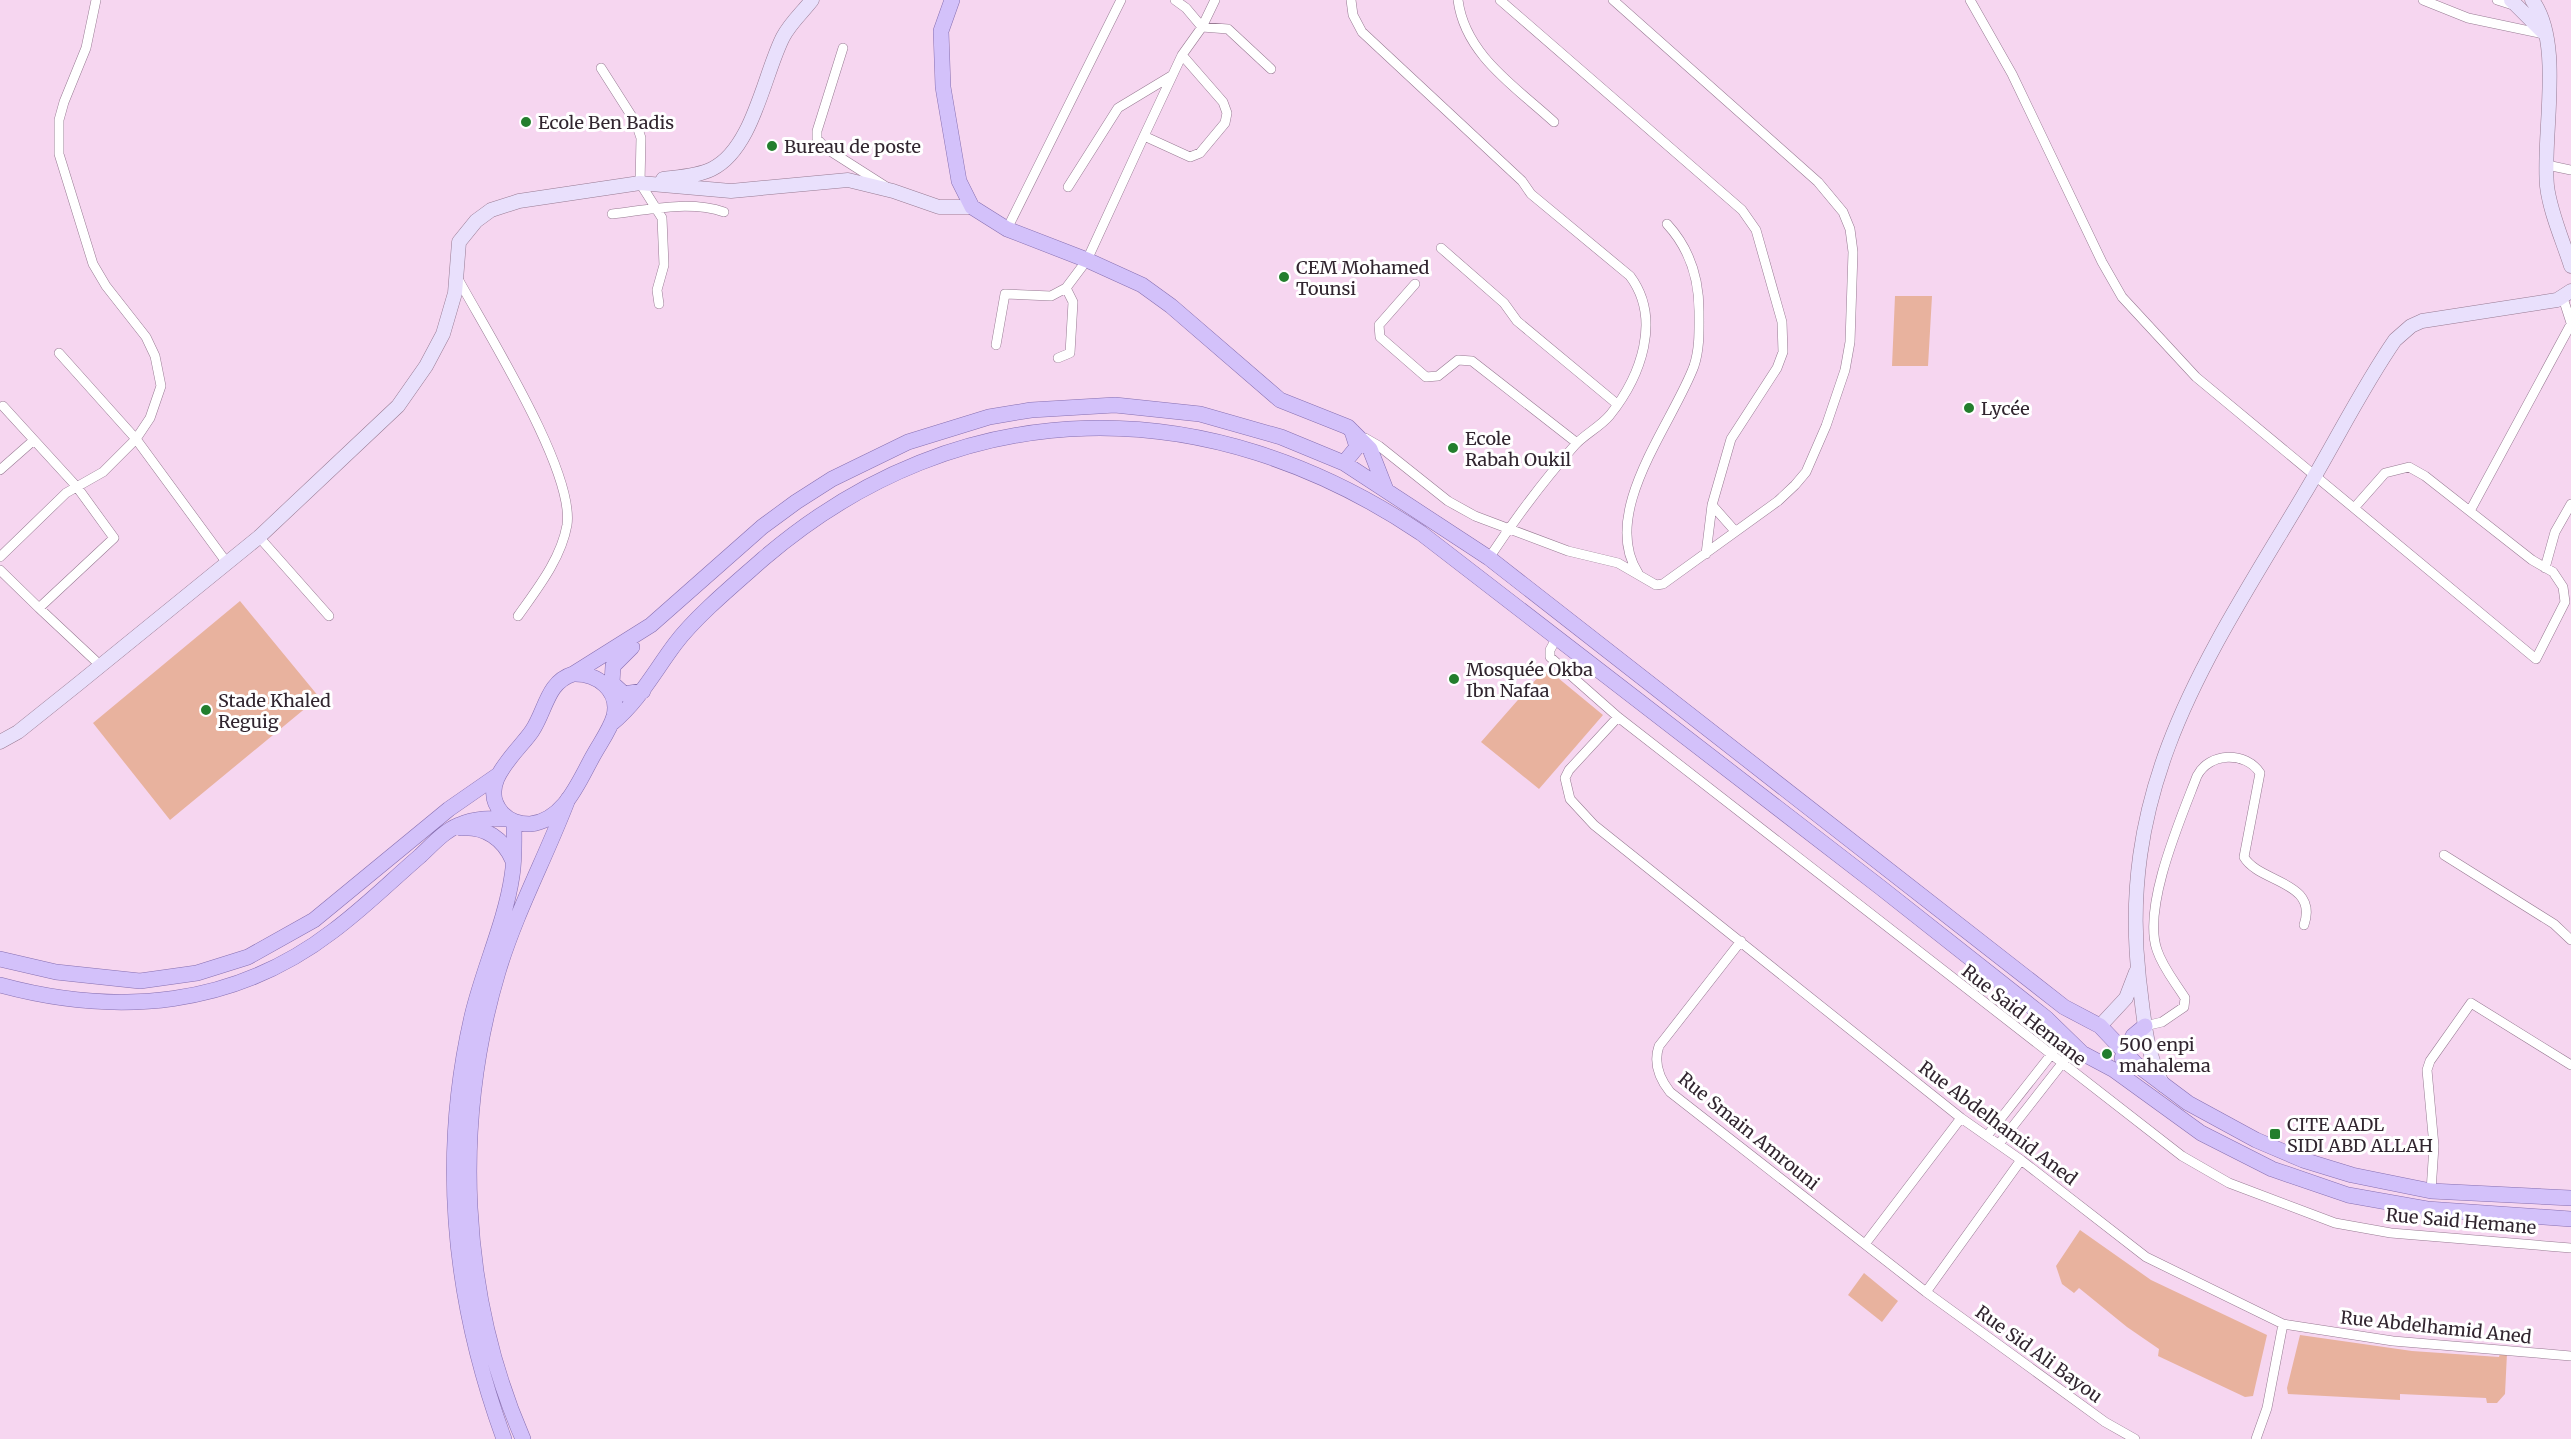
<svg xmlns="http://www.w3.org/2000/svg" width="2571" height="1439" viewBox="0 0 2571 1439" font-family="Merriweather,serif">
  <rect width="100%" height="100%" fill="#f6d6f0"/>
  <!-- green -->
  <path fill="#e8b29e" d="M 1895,296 L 1932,296 L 1928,366 L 1892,366 Z
    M 240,601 L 319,697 L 170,820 L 93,723 Z
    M 1546,668 L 1603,715 L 1539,789 L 1481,742 Z
    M 2080,1230 L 2151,1280 L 2267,1335 L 2253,1396 L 2245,1397 L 2158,1356 L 2159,1349 L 2127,1327 L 2079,1288 L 2074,1293 L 2062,1284 L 2056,1266 Z
    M 1864,1273 L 1898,1301 L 1882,1322 L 1848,1295 Z
    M 2300,1335 L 2412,1351 L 2499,1357 L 2500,1353 L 2507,1353 L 2505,1394 L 2497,1403 L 2487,1403 L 2486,1398 L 2400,1394 L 2400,1400 L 2288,1394 L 2287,1388 Z"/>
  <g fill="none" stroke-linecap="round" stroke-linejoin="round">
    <defs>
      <path id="street" d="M 1175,0 L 1186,8 L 1202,27 L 1228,29 L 1271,69
        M 1351,0 L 1353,15 L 1362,32 L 1522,181 L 1531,194 L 1630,276 C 1662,319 1641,376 1610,415 C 1600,427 1585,434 1575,445 C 1544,480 1515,519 1489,558
        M 1458,0 C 1465,55 1516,87 1554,122
        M 1500,0 L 1742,210 L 1756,230 L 1782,322 L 1783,352 L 1777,368 L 1731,439 L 1712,505
        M 1970,0 L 2012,74 L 2102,262 L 2122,297 L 2196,377 L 2536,659 L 2565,602 L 2563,587 L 2553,572 L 2532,560 L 2425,476 L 2409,467 L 2385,473 L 2355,507
        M 2423,0 L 2468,18 L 2544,34
        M 2497,0 L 2516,6
        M 843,48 L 817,131 L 817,139 L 827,149 L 885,186
        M 601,68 L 636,123 L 641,138 L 640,183 L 662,218 L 664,265 L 657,290 L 659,304
        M 1144,136 L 1182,55
        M 2547,165 L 2571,170
        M 1068,187 L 1118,108 L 1171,76
        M 612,214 C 647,210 689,200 724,212
        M 1007,229 L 1121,0
        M 1441,248 L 1504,303 L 1517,321 L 1617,404
        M 457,277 C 485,329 575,471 567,525 C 561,559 537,589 518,616
        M 1415,284 L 1379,325 L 1380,337 L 1426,377 L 1438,376 L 1458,360 L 1472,361 L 1577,443
        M 2563,298 L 2571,323
        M 996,345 L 1005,294 L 1051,296 L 1066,288
        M 59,353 L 136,439 L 227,563
        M 1058,358 L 1070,353 L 1073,302 L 1066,288 L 1087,260 L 1144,136 L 1190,157 L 1200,153 L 1225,123 L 1227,113 L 1223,102 L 1182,55 L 1202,27 L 1215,0
        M 3,406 L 77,487 L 114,538 L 39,608 L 101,666
        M 1365,438 L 1379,446 L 1448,501 L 1475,516 L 1568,551 L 1618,563 L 1656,585 L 1663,584 L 1778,501 L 1795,485 L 1806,472 L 1826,426 L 1845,370 L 1850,342 L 1853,252 L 1850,229 L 1843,212 L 1818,182 L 1613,0
        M 0,470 L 34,440
        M 2470,511 L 2571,324
        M 259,537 L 329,616
        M 1706,554 L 1712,505 L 1735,531
        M 0,557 L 66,493 L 103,472 L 136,439 L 150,418 L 161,386 L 155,356 L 146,337 L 106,286 L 93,264 L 59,154 L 59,120 L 64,102 L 86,48 L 96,0
        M 2545,568 L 2555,532 L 2571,504
        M 0,570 L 39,608
        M 1638,573 C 1599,512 1673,423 1694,366 C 1700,348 1699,329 1699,311 C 1699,278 1690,249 1667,224
        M 1557,637 L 1550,650 L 1550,657 L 1618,717 L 2182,1156 L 2229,1183 L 2335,1223 L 2391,1233 L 2571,1248
        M 1618,717 L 1569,770 L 1565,778 L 1570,799 L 1594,825 L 1961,1118 L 2021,1160 L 2146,1257 L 2283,1324 L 2393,1341 L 2571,1356
        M 2444,855 L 2554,924 L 2571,940
        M 1741,941 L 1659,1046 C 1653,1063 1659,1078 1670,1092 L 1926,1292 L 2105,1422 L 2135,1439
        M 2145,1026 L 2162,1022 L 2184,1007 L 2185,998 C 2175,982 2163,968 2157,950 C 2142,907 2181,818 2197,776 C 2209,752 2246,751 2260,773 L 2244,857 C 2259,883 2319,881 2304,925
        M 1987,1136 L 2065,1037
        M 1999,1144 L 2075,1047
        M 2431,1191 L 2434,1146 L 2427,1070 L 2430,1061 L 2471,1003 L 2571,1065
        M 1865,1244 L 1961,1118
        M 1926,1292 L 2021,1160
        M 2256,1439 L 2267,1408 L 2283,1324"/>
      <path id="secondary" d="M 2511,0 L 2545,34
        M 2532,0 C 2564,42 2542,135 2547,186 C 2550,212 2563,241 2571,266
        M 663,179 C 679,177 698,176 712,169 C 753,149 764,74 783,37 C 791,22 802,13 812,0
        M 0,742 L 18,732 L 78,684 L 259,537 L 398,406 L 426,366 L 443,334 L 455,293 L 459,242 L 476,221 L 491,210 L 519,201 L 640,183 L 731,191 L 848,180 L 893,191 L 939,207 L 972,207
        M 2100,1026 L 2126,998 L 2136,972
        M 2163,1085 C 2145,1051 2144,1017 2139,979 C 2117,783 2208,656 2303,496 C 2334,445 2361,389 2395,340 L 2411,326 L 2422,321 L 2557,300 L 2571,291"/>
      <path id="primary" d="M 952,0 L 941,31 L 943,87 L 959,181 L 972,207 L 1007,229 L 1087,260 L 1142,285 L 1171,306 L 1280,400 L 1348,427 L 1370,449 L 1386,490
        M 1344,463 L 1357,447 L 1352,431
        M 632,647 L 613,666 L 612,683 L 624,694 L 643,691
        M 573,674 L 651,625 L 762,527 L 796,502 L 832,479 L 908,442 L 989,417 L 1031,410 L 1115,405 L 1200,414 L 1281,437 L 1344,463 L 1489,558 L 2064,1007 L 2100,1026 L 2136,1064 L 2188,1103 L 2256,1140 L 2303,1160 L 2352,1175 L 2431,1191 L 2571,1198
        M 573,674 C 597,673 620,690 614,716 C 610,730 600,743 593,756 C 579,781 564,821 530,824 C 518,824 510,821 502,813 C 476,784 518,752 532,731 C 546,710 547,682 573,674 Z
        M 611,724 C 639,701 654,672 675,644 C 696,616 737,582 763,559 C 962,388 1208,390 1421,533 L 1880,887 L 2046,1018 L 2082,1053 L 2114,1070 L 2201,1133 L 2272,1169 L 2348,1195 L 2427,1209 L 2571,1219
        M 461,828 C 485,826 504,839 513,861
        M 0,959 L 56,972 L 140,981 L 197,973 L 248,957 L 314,920 L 449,809 L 498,775
        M 0,985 C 118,1017 234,1007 333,931 C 364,908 391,881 420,856 C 432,845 444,831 459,825 C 475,818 491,818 508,819
        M 2122,1058 L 2133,1036 L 2145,1026
        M 504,1439 C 454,1302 439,1159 472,1016 C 483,969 505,923 512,876 C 515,858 514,840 514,822
        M 523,1439 C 460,1294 453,1123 498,972 C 516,912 546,857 568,799"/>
    </defs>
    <!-- street casing -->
    <use href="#street" stroke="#977a92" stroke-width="10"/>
    <!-- secondary casing -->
    <use href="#secondary" stroke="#977a92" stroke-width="15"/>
    <!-- primary casing -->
    <use href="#primary" stroke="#876fb0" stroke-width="16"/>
    <!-- street -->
    <use href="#street" stroke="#fff" stroke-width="9"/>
    <!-- secondary -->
    <use href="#secondary" stroke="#e9e0fc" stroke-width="14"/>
    <!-- primary -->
    <use href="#primary" stroke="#d3c1fa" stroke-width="15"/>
  </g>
  <!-- markers -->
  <g fill="#237e2d" stroke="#fff" stroke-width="2">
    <circle cx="526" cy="122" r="6"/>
    <circle cx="772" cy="146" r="6"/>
    <circle cx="1284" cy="277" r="6"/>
    <circle cx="1969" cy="408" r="6"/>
    <circle cx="1453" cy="448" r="6"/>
    <circle cx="1454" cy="679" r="6"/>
    <circle cx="206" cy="710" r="6"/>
    <circle cx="2107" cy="1054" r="6"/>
    <rect x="2269" y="1128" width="12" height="12" rx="3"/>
  </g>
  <g text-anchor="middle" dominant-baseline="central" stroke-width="6" stroke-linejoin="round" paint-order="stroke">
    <!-- poi labels -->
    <g font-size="18" fill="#31252f" stroke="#fff" text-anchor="start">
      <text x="538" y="122">Ecole Ben Badis</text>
      <text x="784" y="146">Bureau de poste</text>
      <text x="1296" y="267">CEM Mohamed<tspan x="1296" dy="21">Tounsi</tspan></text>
      <text x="1981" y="408">Lycée</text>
      <text x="1465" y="438">Ecole<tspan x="1465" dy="21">Rabah Oukil</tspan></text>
      <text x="1466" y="669">Mosquée Okba<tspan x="1466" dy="21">Ibn Nafaa</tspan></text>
      <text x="218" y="700">Stade Khaled<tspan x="218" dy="21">Reguig</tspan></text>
      <text x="2119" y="1044">500 enpi<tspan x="2119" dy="21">mahalema</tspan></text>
      <text x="2287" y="1124">CITE AADL<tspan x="2287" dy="21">SIDI ABD ALLAH</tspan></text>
    </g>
    <!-- street labels -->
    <g font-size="18" fill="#31252f" stroke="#fff">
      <text transform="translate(2024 1015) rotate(38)">Rue Said Hemane</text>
      <text transform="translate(1998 1123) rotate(37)">Rue Abdelhamid Aned</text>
      <text transform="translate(1749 1131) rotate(39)">Rue Smain Amrouni</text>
      <text transform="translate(2461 1221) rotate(5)">Rue Said Hemane</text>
      <text transform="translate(2436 1327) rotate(6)">Rue Abdelhamid Aned</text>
      <text transform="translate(2039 1354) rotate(36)">Rue Sid Ali Bayou</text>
    </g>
  </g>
</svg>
